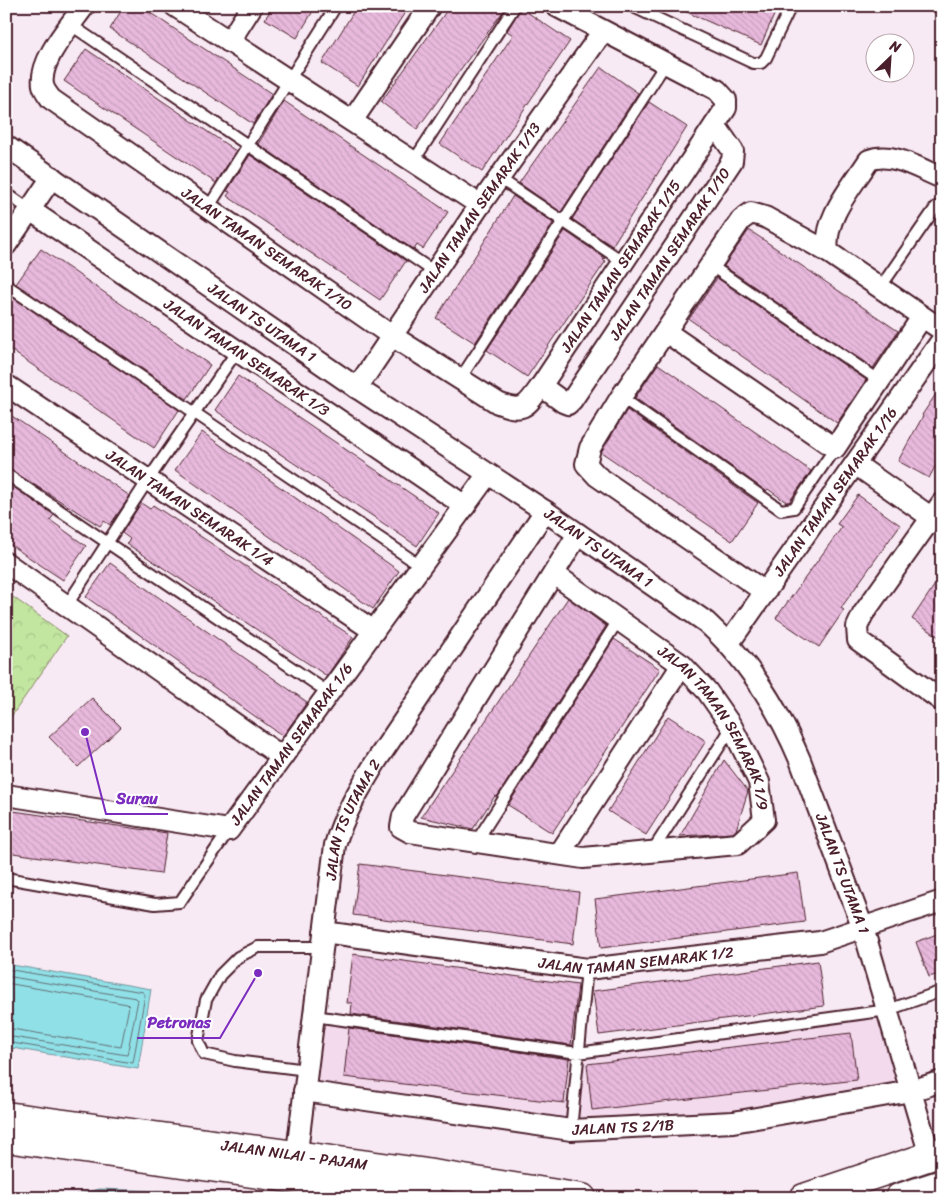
<svg xmlns="http://www.w3.org/2000/svg" width="948" height="1204" viewBox="0 0 948 1204" font-family="Sriracha,sans-serif">
  <defs>
    <pattern id="forest-crowns" width="20" height="18" patternUnits="userSpaceOnUse" patternTransform="scale(1.25)"><rect width="20" height="18" fill="#c2e6a0"/><path d="M2 6a3 3 0 1 1 6 0M12 15a3 3 0 1 1 6 0" fill="none" stroke="#a8c58a"/></pattern>
    <pattern id="building-back-hatch" width="6" height="6" patternUnits="userSpaceOnUse" patternTransform="scale(1.25)"><rect width="6" height="6" fill="#e8b9dc"/><path d="M-1 5l2 2M0 0l6 6M5-1l2 2" fill="none" stroke="#c89fbd"/></pattern>
  </defs>
  <rect width="100%" height="100%" fill="#f8eaf4"/>
  <filter id="ink" filterUnits="userSpaceOnUse"><feTurbulence type="fractalNoise" baseFrequency=".02" numOctaves="2"/><feDisplacementMap in="SourceGraphic" scale="10" xChannelSelector="R" yChannelSelector="G"/><feConvolveMatrix kernelMatrix="1 2 1 2 8 2 1 2 1" color-interpolation-filters="sRGB"/></filter>
  <g filter="url(#ink)">
    <!-- built -->
    <path fill="#f3dbed" d="M 886,1011 L 912,1089 L 568,1130 L 302,1091 L 309,1014 L 580,1051 Z"/>
    <!-- forest -->
    <path fill="url(#forest-crowns)" stroke="#868266" d="M 6,592 L 67,636 L 6,724 Z"/>
    <!-- water -->
    <path fill="#8fe1e7" stroke="#73939c" d="M 6,964 L 151,989 L 138,1069 L 6,1047 Z"/>
    <g fill="none" stroke-linecap="round" stroke-linejoin="round">
      <!-- shore -->
      <path stroke="#666d76" stroke-width="1" d="M 6,969 L 143,992 L 145,995 L 133,1063 L 6,1042
        M 6,976 L 136,998 L 138,1000 L 127,1055 L 6,1036
        M 6,983 L 127,1004 L 129,1006 L 121,1047 L 6,1028"/>
      <!-- stream -->
      <path stroke="#73939c" stroke-width="5" d="M 73,1198 L 99,1191 L 162,1193 L 186,1198"/>
    </g>
    <!-- building -->
    <path fill="url(#building-back-hatch)" stroke="#4a1f2b" d="M 124,6 L 140,6 L 272,94 L 253,124 L 110,29 Z
      M 273,6 L 316,6 L 297,38 L 265,19 Z
      M 357,6 L 409,6 L 358,86 L 322,63 Z
      M 450,6 L 507,6 L 417,129 L 381,102 Z
      M 673,6 L 778,6 L 761,45 Z
      M 521,8 L 570,41 L 482,172 L 440,144 L 513,35 L 507,31 Z
      M 86,49 L 236,151 L 216,183 L 64,81 Z
      M 601,67 L 638,93 L 561,212 L 519,183 Z
      M 284,101 L 448,212 L 423,249 L 417,245 L 414,250 L 258,144 Z
      M 649,102 L 687,127 L 612,246 L 572,219 Z
      M 250,155 L 406,261 L 380,300 L 227,196 L 230,192 L 227,191 Z
      M 513,196 L 553,223 L 475,343 L 436,318 Z
      M 749,230 L 898,331 L 873,368 L 724,266 Z
      M 565,231 L 605,258 L 603,260 L 606,261 L 527,377 L 487,350 Z
      M 41,249 L 210,365 L 187,399 L 16,284 Z
      M 717,278 L 866,380 L 837,423 L 689,319 Z
      M 9,295 L 179,410 L 154,448 L 6,347 L 6,298 Z
      M 658,364 L 811,471 L 789,502 L 786,502 L 768,489 L 766,491 L 635,398 Z
      M 238,376 L 439,513 L 417,546 L 215,410 Z
      M 942,385 L 942,454 L 929,478 L 898,461 L 923,416 L 922,415 Z
      M 627,410 L 758,503 L 732,541 L 601,452 Z
      M 6,412 L 130,496 L 110,525 L 104,521 L 100,526 L 6,467 Z
      M 202,432 L 399,571 L 373,609 L 175,470 Z
      M 6,482 L 54,515 L 50,520 L 86,546 L 63,580 L 6,542 Z
      M 858,495 L 900,525 L 841,608 L 844,610 L 819,647 L 776,618 L 842,527 L 837,524 Z
      M 141,503 L 150,509 L 153,505 L 353,637 L 327,676 L 127,544 L 130,539 L 122,533 Z
      M 110,563 L 307,702 L 283,736 L 86,597 Z
      M 942,574 L 942,639 L 912,619 Z
      M 568,598 L 606,626 L 497,797 L 495,796 L 473,829 L 421,817 Z
      M 614,639 L 660,669 L 552,833 L 508,805 Z
      M 92,698 L 121,727 L 78,767 L 49,737 Z
      M 668,716 L 706,741 L 646,835 L 608,811 Z
      M 724,760 L 748,791 L 736,830 L 733,833 L 680,836 Z
      M 6,810 L 167,833 L 161,874 L 6,852 Z
      M 360,864 L 579,892 L 573,944 L 353,915 Z
      M 798,873 L 805,922 L 601,948 L 595,899 Z
      M 942,932 L 942,973 L 929,977 L 916,942 Z
      M 353,954 L 578,985 L 571,1045 L 351,1014 L 352,1003 L 347,1003 Z
      M 818,961 L 824,1006 L 599,1035 L 593,991 Z
      M 349,1028 L 569,1059 L 564,1103 L 344,1077 Z
      M 851,1033 L 857,1080 L 592,1110 L 587,1064 Z"/>
    <g fill="none" stroke-linecap="round" stroke-linejoin="round">
      <defs>
        <path id="lane" d="M 631,6 L 753,63 L 761,63 L 766,58 L 791,6
          M 71,25 L 436,273
          M 413,162 L 515,6
          M 499,178 L 625,263
          M 6,193 L 30,210
          M 208,208 L 336,6
          M 710,265 L 880,381
          M 6,285 L 421,566
          M 880,288 L 936,207
          M 460,379 L 666,63
          M 621,397 L 781,510 L 794,508 L 835,448
          M 6,474 L 329,693
          M 67,605 L 148,480 L 237,351
          M 476,842 L 619,619
          M 653,850 L 732,727
          M 6,878 L 155,904 L 180,902 L 229,830
          M 314,1016 L 578,1053 L 888,1010 L 942,991
          M 307,1070 L 235,1061 L 204,1054 L 198,1041 L 206,1000 L 220,975 L 238,957 L 258,947 L 322,947
          M 571,1130 L 587,969"/>
        <g id="street">
          <path id="s1" d="M 84,6 C 70,26 39,60 43,85 C 44,90 48,95 51,99 L 392,336 L 498,403 C 524,413 526,407 541,386 L 726,108 L 726,100 L 717,90 L 556,6"/>
          <path d="M 175,6 L 480,205"/>
          <path d="M 229,42 L 252,6"/>
          <path d="M 352,121 L 430,6"/>
          <path id="s2" d="M 6,146 L 357,388 L 545,511 L 706,622 C 748,660 778,708 800,760 L 863,928 L 930,1156"/>
          <path d="M 942,178 C 919,169 893,151 869,160 C 852,187 823,218 828,252 L 942,330"/>
          <path id="s3" d="M 30,210 L 465,506"/>
          <path d="M 6,245 L 52,177"/>
          <path d="M 666,332 L 835,448 L 922,317"/>
          <path id="s4" d="M 6,385 L 374,631"/>
          <path id="s5" d="M 541,386 L 563,402 L 568,404 L 572,400 L 732,161 L 733,151 L 715,125"/>
          <path id="s6" d="M 357,388 L 480,205 L 603,31"/>
          <path d="M 855,464 L 932,518"/>
          <path d="M 942,503 L 863,614 L 857,627 L 858,640 L 942,701"/>
          <path d="M 6,563 L 282,757"/>
          <path id="s7" d="M 554,574 L 682,665 L 707,691 L 732,727 L 759,782 L 764,820 L 738,844 L 583,858 L 410,832 L 401,827 L 403,816 L 578,534"/>
          <path d="M 765,592 L 597,476 L 586,464 L 590,448 L 621,397 L 741,220 L 751,213 L 765,217 L 828,252"/>
          <path id="s8" d="M 729,643 L 942,340"/>
          <path id="s9" d="M 6,795 L 229,830 L 488,474"/>
          <path d="M 560,853 L 682,665"/>
          <path id="s10" d="M 324,932 L 587,969 L 820,942 L 942,901"/>
          <path id="s11" d="M 304,1091 L 571,1130 L 733,1122 L 911,1091 L 942,1081"/>
          <path id="s12" d="M 295,1168 L 335,845 C 344,814 360,788 377,760 L 545,511"/>
        </g>
        <g id="primary">
          <path id="s13" d="M 6,1116 L 420,1172 L 582,1198"/>
          <path d="M 6,1138 L 429,1198"/>
          <path d="M 804,1198 L 942,1152"/>
          <path d="M 899,1198 L 942,1184"/>
        </g>
      </defs>
      <!-- lane casing -->
      <use href="#lane" stroke="#4a1f2b" stroke-width="14"/>
      <!-- street casing -->
      <use href="#street" stroke="#4a1f2b" stroke-width="24"/>
      <!-- primary casing -->
      <use href="#primary" stroke="#4a1f2b" stroke-width="31"/>
      <!-- lane -->
      <use href="#lane" stroke="#fff" stroke-width="10"/>
      <!-- street -->
      <use href="#street" stroke="#fff" stroke-width="20"/>
      <!-- primary -->
      <use href="#primary" stroke="#fff" stroke-width="28"/>
    </g>
  </g>
  <g text-anchor="middle" dominant-baseline="central" stroke-width="4" stroke-linejoin="round" paint-order="stroke">
    <!-- street labels -->
    <g font-size="15" fill="#4a1f2b" stroke="#fff">
      <text stroke="none"><textPath href="#s6" startOffset="218">JALAN TAMAN SEMARAK 1/13</textPath></text>
      <text stroke="none"><textPath href="#s1" startOffset="370">JALAN TAMAN SEMARAK 1/10</textPath></text>
      <text stroke="none"><textPath href="#s5" startOffset="214">JALAN TAMAN SEMARAK 1/10</textPath></text>
      <text stroke="none"><textPath href="#s1" startOffset="845">JALAN TAMAN SEMARAK 1/15</textPath></text>
      <text stroke="none"><textPath href="#s2" startOffset="311">JALAN TS UTAMA 1</textPath></text>
      <text stroke="none"><textPath href="#s3" startOffset="262">JALAN TAMAN SEMARAK 1/3</textPath></text>
      <text stroke="none"><textPath href="#s8" startOffset="185">JALAN TAMAN SEMARAK 1/16</textPath></text>
      <text stroke="none"><textPath href="#s4" startOffset="221">JALAN TAMAN SEMARAK 1/4</textPath></text>
      <text stroke="none"><textPath href="#s2" startOffset="716">JALAN TS UTAMA 1</textPath></text>
      <text stroke="none"><textPath href="#s7" startOffset="228">JALAN TAMAN SEMARAK 1/9</textPath></text>
      <text stroke="none"><textPath href="#s9" startOffset="332">JALAN TAMAN SEMARAK 1/6</textPath></text>
      <text stroke="none"><textPath href="#s12" startOffset="355">JALAN TS UTAMA 2</textPath></text>
      <text stroke="none"><textPath href="#s2" startOffset="1136">JALAN TS UTAMA 1</textPath></text>
      <text stroke="none"><textPath href="#s10" startOffset="315">JALAN TAMAN SEMARAK 1/2</textPath></text>
      <text stroke="none"><textPath href="#s11" startOffset="322">JALAN TS 2/1B</textPath></text>
      <text stroke="none"><textPath href="#s13" startOffset="291">JALAN NILAI - PAJAM</textPath></text>
    </g>
  </g>
  <!-- callouts -->
  <path fill="none" stroke="#7b2cbf" stroke-width="2" d="M85 732L106 814H168M258 973L220 1038H137"/>
  <g fill="#7b2cbf" stroke="#fff" stroke-width="2">
    <circle cx="85" cy="732" r="5"/>
    <circle cx="258" cy="973" r="5"/>
  </g>
  <g font-size="16" text-anchor="middle" font-weight="bold" fill="#7b2cbf" stroke="#fff" stroke-width="4" stroke-linejoin="round" paint-order="stroke">
    <text x="137" y="804">Surau</text>
    <text x="179" y="1028">Petronas</text>
  </g>
  <!-- margin -->
  <rect width="948" height="1204" fill="none" stroke="#fff" stroke-width="25"/>
  <rect x="12" y="12" width="923" height="1179" fill="none" stroke="#4a1f2b" stroke-width="2" filter="url(#ink)"/>
  <!-- north arrow -->
  <g transform="translate(890 58) rotate(25)"><circle r="24" fill="#ffffff" stroke="#b7a5aa"/>
  <path d="M0-4L9 19L0 12L-9 19Z" fill="#4a1f2b"/>
  <text y="-8" font-size="14" font-weight="bold" text-anchor="middle" fill="#4a1f2b">N</text>
  </g>
</svg>
